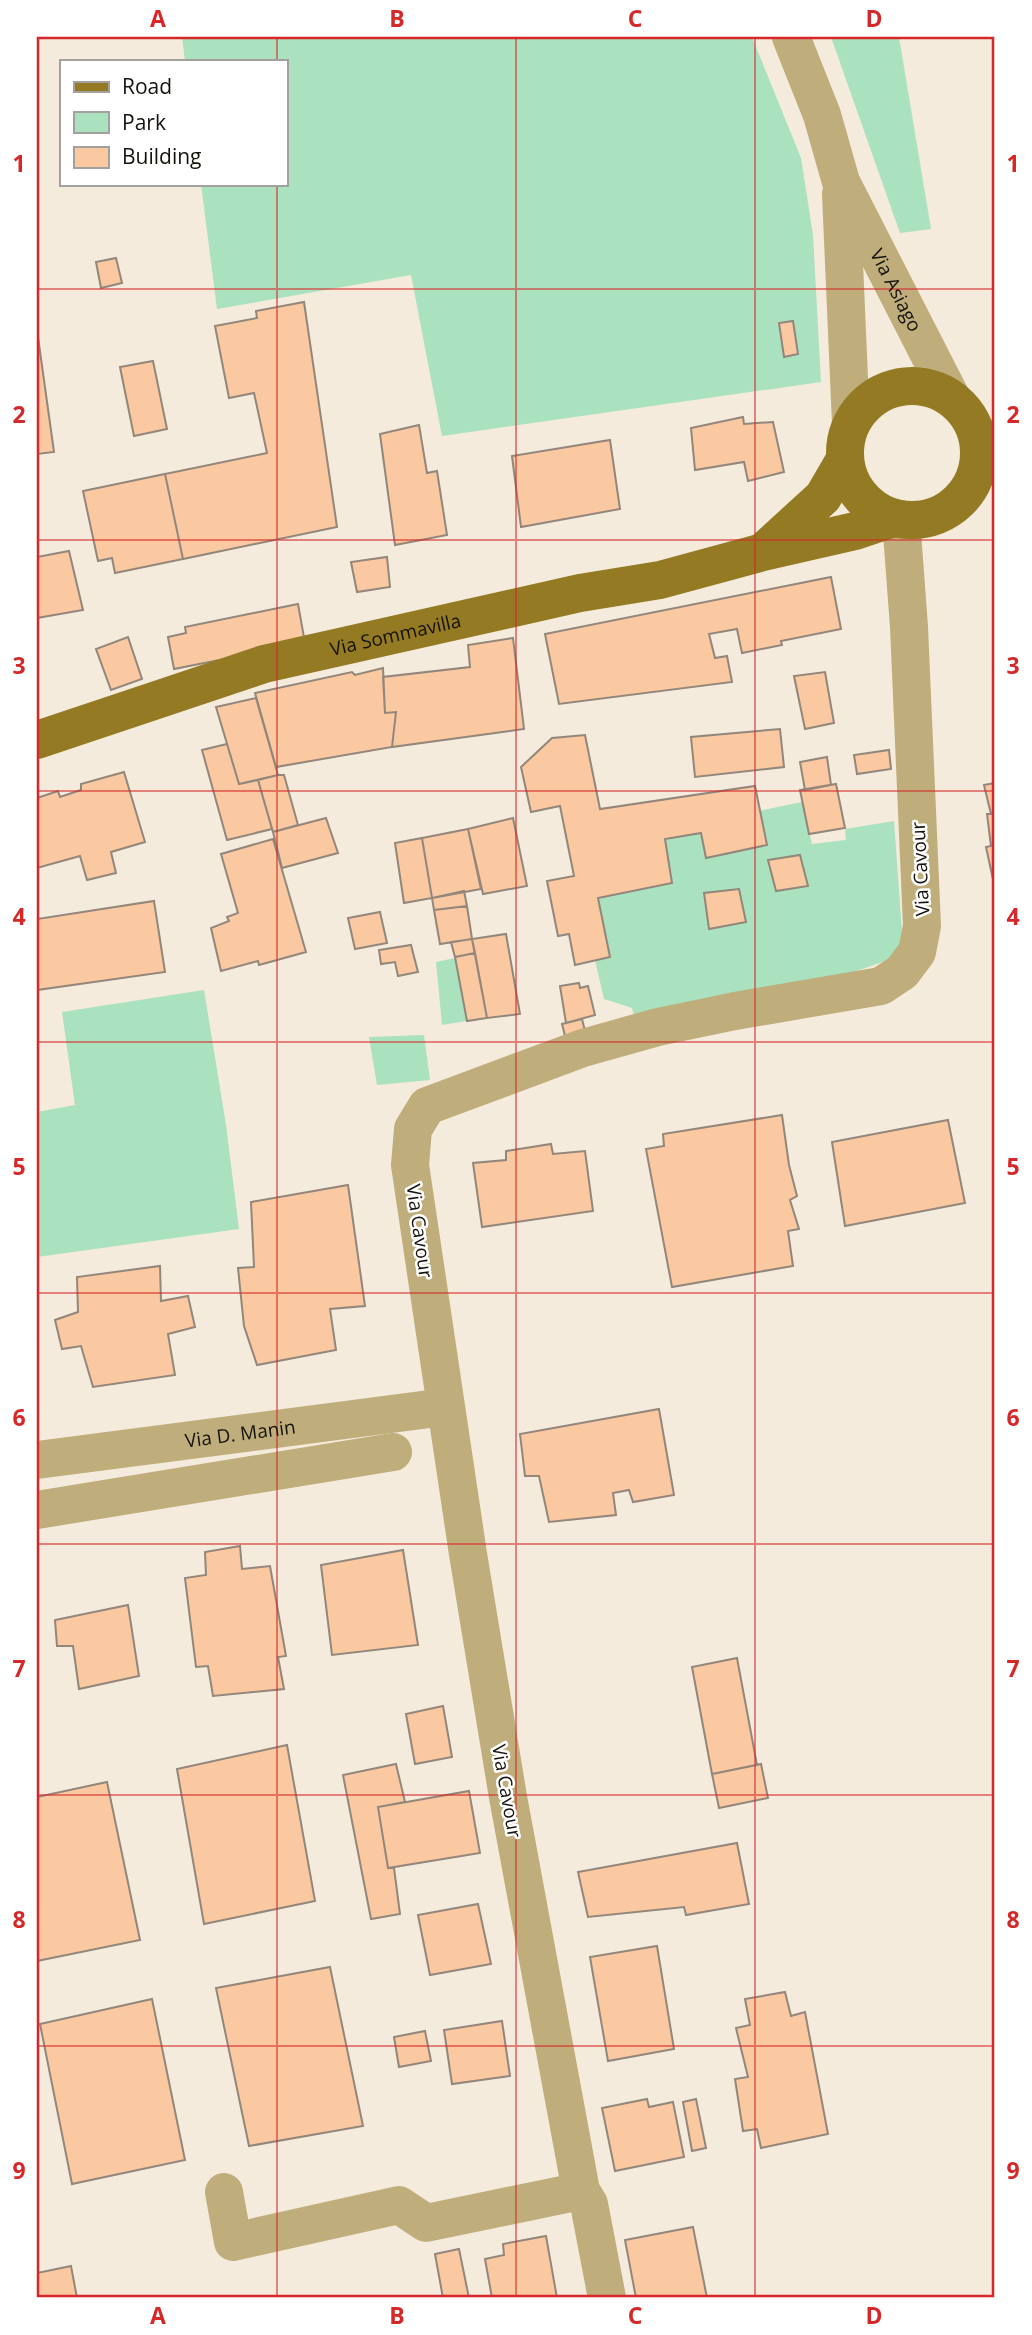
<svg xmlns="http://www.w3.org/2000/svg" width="1032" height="2335" viewBox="0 0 1032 2335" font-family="'Open Sans',sans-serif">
  <rect width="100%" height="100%" fill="#f4ebdc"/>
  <!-- green -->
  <path fill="#aae1bf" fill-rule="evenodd" d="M 182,37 L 752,37 L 801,158 L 813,235 L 821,382 L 442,436 L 411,275 L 217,309 L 201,184 L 285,184 L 285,61 L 185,61 Z
    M 831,37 L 899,37 L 931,229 L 900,233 Z
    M 802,802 L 812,844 L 846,840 L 845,829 L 894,821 L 902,932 L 900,950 L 891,959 L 836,978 L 634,1016 L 632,1008 L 604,999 L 595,960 L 610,957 L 598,898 L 672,883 L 665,839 L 701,833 L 706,857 L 759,811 ZM 739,889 L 746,922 L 709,929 L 704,893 Z
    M 455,958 L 467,1021 L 442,1025 L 436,962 Z
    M 204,990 L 226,1125 L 239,1229 L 37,1257 L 37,1112 L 75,1105 L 62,1012 Z
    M 424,1035 L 430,1080 L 377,1085 L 369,1037 Z"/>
  <!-- building -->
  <path fill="#fac8a1" stroke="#93867b" stroke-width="2" d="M 116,258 L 122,283 L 101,288 L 96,262 Z
    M 304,302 L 337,527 L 183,559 L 165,474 L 267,453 L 254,393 L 229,398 L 215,326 L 257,318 L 256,311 Z
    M 793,321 L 798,354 L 784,357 L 779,323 Z
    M 37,330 L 54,452 L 37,454 Z
    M 153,361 L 167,429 L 134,436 L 120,367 Z
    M 743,417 L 744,424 L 773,422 L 784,472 L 748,481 L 744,462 L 695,470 L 691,428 Z
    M 419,425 L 427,473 L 437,471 L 447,535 L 395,545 L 380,434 Z
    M 610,440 L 620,509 L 521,527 L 512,456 Z
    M 165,474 L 183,559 L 115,573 L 112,558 L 98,561 L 83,491 Z
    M 69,551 L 83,610 L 37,618 L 37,557 Z
    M 387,557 L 390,587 L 357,592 L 351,562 Z
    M 831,577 L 841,629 L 781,641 L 782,645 L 742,653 L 737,629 L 709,634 L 715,658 L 727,656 L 732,682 L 559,704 L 545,634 Z
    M 298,604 L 305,643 L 174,669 L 168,637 L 186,633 L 185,627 Z
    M 128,637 L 142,679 L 111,690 L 96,649 Z
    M 513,638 L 524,729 L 392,747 L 396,712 L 385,713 L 383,677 L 470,667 L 468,645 Z
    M 383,668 L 385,713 L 396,712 L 392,747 L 276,767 L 255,693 L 352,672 L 355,675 Z
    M 825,672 L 834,723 L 805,729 L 794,676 Z
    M 256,698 L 278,775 L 239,784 L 216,707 Z
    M 780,729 L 784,767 L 695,777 L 691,737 Z
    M 585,735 L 600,809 L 755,786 L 767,845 L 706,858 L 701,833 L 665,839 L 672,883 L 598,898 L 610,957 L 575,965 L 569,934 L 558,936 L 547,881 L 574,876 L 560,806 L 531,812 L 521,767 L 552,738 Z
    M 227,744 L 239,784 L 258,780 L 272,829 L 227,840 L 202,750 Z
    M 889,750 L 891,769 L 857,774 L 854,755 Z
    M 827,757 L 831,785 L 805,790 L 800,762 Z
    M 124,772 L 145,842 L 111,852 L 116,873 L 87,880 L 80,856 L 37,868 L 37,798 L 58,791 L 60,797 L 81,790 L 81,784 Z
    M 278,775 L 284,775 L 298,825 L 273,832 L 258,780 Z
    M 995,783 L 995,883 L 994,884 L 986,847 L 991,846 L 987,814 L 991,814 L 984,785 Z
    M 836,784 L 845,828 L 809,834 L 800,790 Z
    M 326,818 L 338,853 L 282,868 L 273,832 Z
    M 513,818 L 527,886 L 483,894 L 468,829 Z
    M 468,829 L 481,889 L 432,898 L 422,838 Z
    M 422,838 L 432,898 L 404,903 L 395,843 Z
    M 273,839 L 306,952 L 259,965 L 258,961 L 221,971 L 211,928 L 229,921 L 227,917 L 238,913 L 221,854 Z
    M 800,855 L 808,886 L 776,891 L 768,860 Z
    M 739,889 L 746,922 L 709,929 L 704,893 Z
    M 464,891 L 467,906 L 434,910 L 432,898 Z
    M 154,901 L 165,972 L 37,990 L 37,919 Z
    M 467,906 L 472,939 L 440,944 L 434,910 Z
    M 380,912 L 387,943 L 355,949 L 348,918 Z
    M 506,934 L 520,1014 L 487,1018 L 472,939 Z
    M 472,939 L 475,953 L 455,957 L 451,942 Z
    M 411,945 L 418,972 L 398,976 L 395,962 L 381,964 L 379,950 Z
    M 475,953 L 487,1018 L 467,1021 L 455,957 Z
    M 579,983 L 580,988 L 588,986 L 595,1015 L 566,1023 L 560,986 Z
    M 582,1019 L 585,1031 L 565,1036 L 562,1024 Z
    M 782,1115 L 789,1165 L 797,1196 L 790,1200 L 799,1229 L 788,1231 L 793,1266 L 672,1287 L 646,1149 L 664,1146 L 663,1134 Z
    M 948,1120 L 965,1203 L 845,1226 L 832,1142 Z
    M 551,1144 L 553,1154 L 585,1151 L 593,1211 L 482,1227 L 473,1163 L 506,1160 L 506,1151 Z
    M 348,1185 L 365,1306 L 330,1309 L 336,1350 L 257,1365 L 244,1326 L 238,1268 L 254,1267 L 251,1202 Z
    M 160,1266 L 161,1301 L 188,1296 L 195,1327 L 168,1334 L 175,1375 L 93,1387 L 81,1346 L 62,1349 L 55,1320 L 78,1312 L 77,1277 Z
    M 659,1409 L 674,1495 L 633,1502 L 629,1490 L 613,1493 L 616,1515 L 549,1522 L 539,1476 L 525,1476 L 520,1434 Z
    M 240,1546 L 242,1569 L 270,1566 L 286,1656 L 278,1657 L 284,1689 L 213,1696 L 208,1666 L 196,1667 L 185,1578 L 206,1575 L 205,1552 Z
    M 403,1550 L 418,1645 L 332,1655 L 321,1565 Z
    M 128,1605 L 139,1676 L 79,1689 L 73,1646 L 57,1646 L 55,1620 Z
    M 737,1658 L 757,1765 L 712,1774 L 692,1667 Z
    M 443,1706 L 452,1757 L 415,1764 L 406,1714 Z
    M 287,1745 L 315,1901 L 204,1924 L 177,1769 Z
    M 396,1764 L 405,1802 L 378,1807 L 388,1868 L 394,1868 L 400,1914 L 371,1919 L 343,1775 Z
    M 761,1764 L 768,1798 L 719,1808 L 712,1774 Z
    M 107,1782 L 140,1940 L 37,1961 L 37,1797 Z
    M 469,1791 L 480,1853 L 388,1868 L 378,1807 Z
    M 737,1843 L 749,1904 L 686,1915 L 684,1907 L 588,1917 L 578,1872 Z
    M 478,1904 L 491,1964 L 430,1975 L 418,1915 Z
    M 657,1946 L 674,2049 L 608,2061 L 590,1957 Z
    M 330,1967 L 363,2126 L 249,2146 L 216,1988 Z
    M 785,1992 L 791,2016 L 805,2012 L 828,2134 L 761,2148 L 757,2129 L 743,2131 L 735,2079 L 748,2077 L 736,2028 L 750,2025 L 745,1999 Z
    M 152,1999 L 185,2160 L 72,2184 L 40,2024 Z
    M 502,2021 L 510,2076 L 452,2084 L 444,2030 Z
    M 425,2031 L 431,2061 L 399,2067 L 394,2037 Z
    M 647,2099 L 649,2107 L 673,2102 L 684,2157 L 615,2171 L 602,2108 Z
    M 696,2099 L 706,2148 L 692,2151 L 683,2102 Z
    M 693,2227 L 707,2298 L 636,2298 L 625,2240 Z
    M 546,2236 L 557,2298 L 492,2298 L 485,2259 L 504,2255 L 503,2244 Z
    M 459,2249 L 469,2298 L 443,2298 L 435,2254 Z
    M 71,2266 L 77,2298 L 37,2298 L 37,2273 Z"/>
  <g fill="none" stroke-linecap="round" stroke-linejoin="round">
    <!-- minor -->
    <g stroke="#bfae7b" stroke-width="38">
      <path id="s1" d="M 791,37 L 822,115 L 841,182 L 952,399"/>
      <path d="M 841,194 L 851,424"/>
      <path id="s2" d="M 37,1460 L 445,1407"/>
      <path d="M 37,1510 L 393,1452"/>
      <path d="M 224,2192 L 233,2242 L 399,2205 L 426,2223 L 581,2191"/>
      <path d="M 607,2298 L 589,2204 L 581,2191 L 508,1797 L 468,1554 L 410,1165 L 413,1129 L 427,1106 L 583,1048 L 658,1027 L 735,1011 L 881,986 L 902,972 L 917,952 L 922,926 L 909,627 L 901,519"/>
    </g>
    <!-- major -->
    <g stroke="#937a23" stroke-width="38">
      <circle cx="912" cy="453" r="67"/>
      <path d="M 765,550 L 823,497 L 844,461"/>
      <path id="s3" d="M 37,740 L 264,664 L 580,593 L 660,580 L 763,552 L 855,531 L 894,518"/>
    </g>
  </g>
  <!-- grid -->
  <path fill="none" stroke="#d62828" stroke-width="2" stroke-opacity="0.55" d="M 277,37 L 277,61M 516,37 L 516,2298M 755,37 L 755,2298M 277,184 L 277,2298M 37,289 L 995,289M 37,540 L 995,540M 37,791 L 995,791M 37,1042 L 995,1042M 37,1293 L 995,1293M 37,1544 L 995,1544M 37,1795 L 995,1795M 37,2046 L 995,2046"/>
  <g text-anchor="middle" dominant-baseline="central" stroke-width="5" stroke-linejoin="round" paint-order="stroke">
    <!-- street labels -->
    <g font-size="19" fill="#16130d" stroke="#fff">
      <text stroke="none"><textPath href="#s1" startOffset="275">Via Asiago</textPath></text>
      <text stroke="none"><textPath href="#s3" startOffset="374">Via Sommavilla</textPath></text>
      <text transform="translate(920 869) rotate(-93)">Via Cavour</text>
      <text transform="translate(420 1231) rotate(82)">Via Cavour</text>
      <text stroke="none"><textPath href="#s2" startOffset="205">Via D. Manin</textPath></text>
      <text transform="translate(507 1791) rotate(80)">Via Cavour</text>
    </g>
  </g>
  <!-- border -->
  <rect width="1032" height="2335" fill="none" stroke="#ffffff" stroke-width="77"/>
  <!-- legend -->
  <rect x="60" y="60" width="228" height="126" fill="#ffffff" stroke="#a2a19e" stroke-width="2"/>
  <rect x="74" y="82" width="35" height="10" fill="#937a23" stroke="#a2a19e" stroke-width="2"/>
  <text x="122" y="94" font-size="21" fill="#16130d">Road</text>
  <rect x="74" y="112" width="35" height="21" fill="#aae1bf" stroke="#a2a19e" stroke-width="2"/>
  <text x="122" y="130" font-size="21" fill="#16130d">Park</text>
  <rect x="74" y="147" width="35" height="21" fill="#fac8a1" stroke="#a2a19e" stroke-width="2"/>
  <text x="122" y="164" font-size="21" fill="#16130d">Building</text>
  <rect x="38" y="38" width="955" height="2258" fill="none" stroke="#d62828" stroke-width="2.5"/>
  <g font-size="23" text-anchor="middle" font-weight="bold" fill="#d62828">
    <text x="158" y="27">A</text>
    <text x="397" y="27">B</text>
    <text x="635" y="27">C</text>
    <text x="874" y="27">D</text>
    <text x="19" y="172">1</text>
    <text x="1013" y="172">1</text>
    <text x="19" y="423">2</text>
    <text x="1013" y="423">2</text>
    <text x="19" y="674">3</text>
    <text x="1013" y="674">3</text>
    <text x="19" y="925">4</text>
    <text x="1013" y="925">4</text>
    <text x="19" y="1175">5</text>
    <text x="1013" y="1175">5</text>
    <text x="19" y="1426">6</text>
    <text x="1013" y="1426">6</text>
    <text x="19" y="1677">7</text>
    <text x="1013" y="1677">7</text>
    <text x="19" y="1928">8</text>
    <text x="1013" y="1928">8</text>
    <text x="19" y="2179">9</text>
    <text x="1013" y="2179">9</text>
    <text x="158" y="2324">A</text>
    <text x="397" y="2324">B</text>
    <text x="635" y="2324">C</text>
    <text x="874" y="2324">D</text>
  </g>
</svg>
